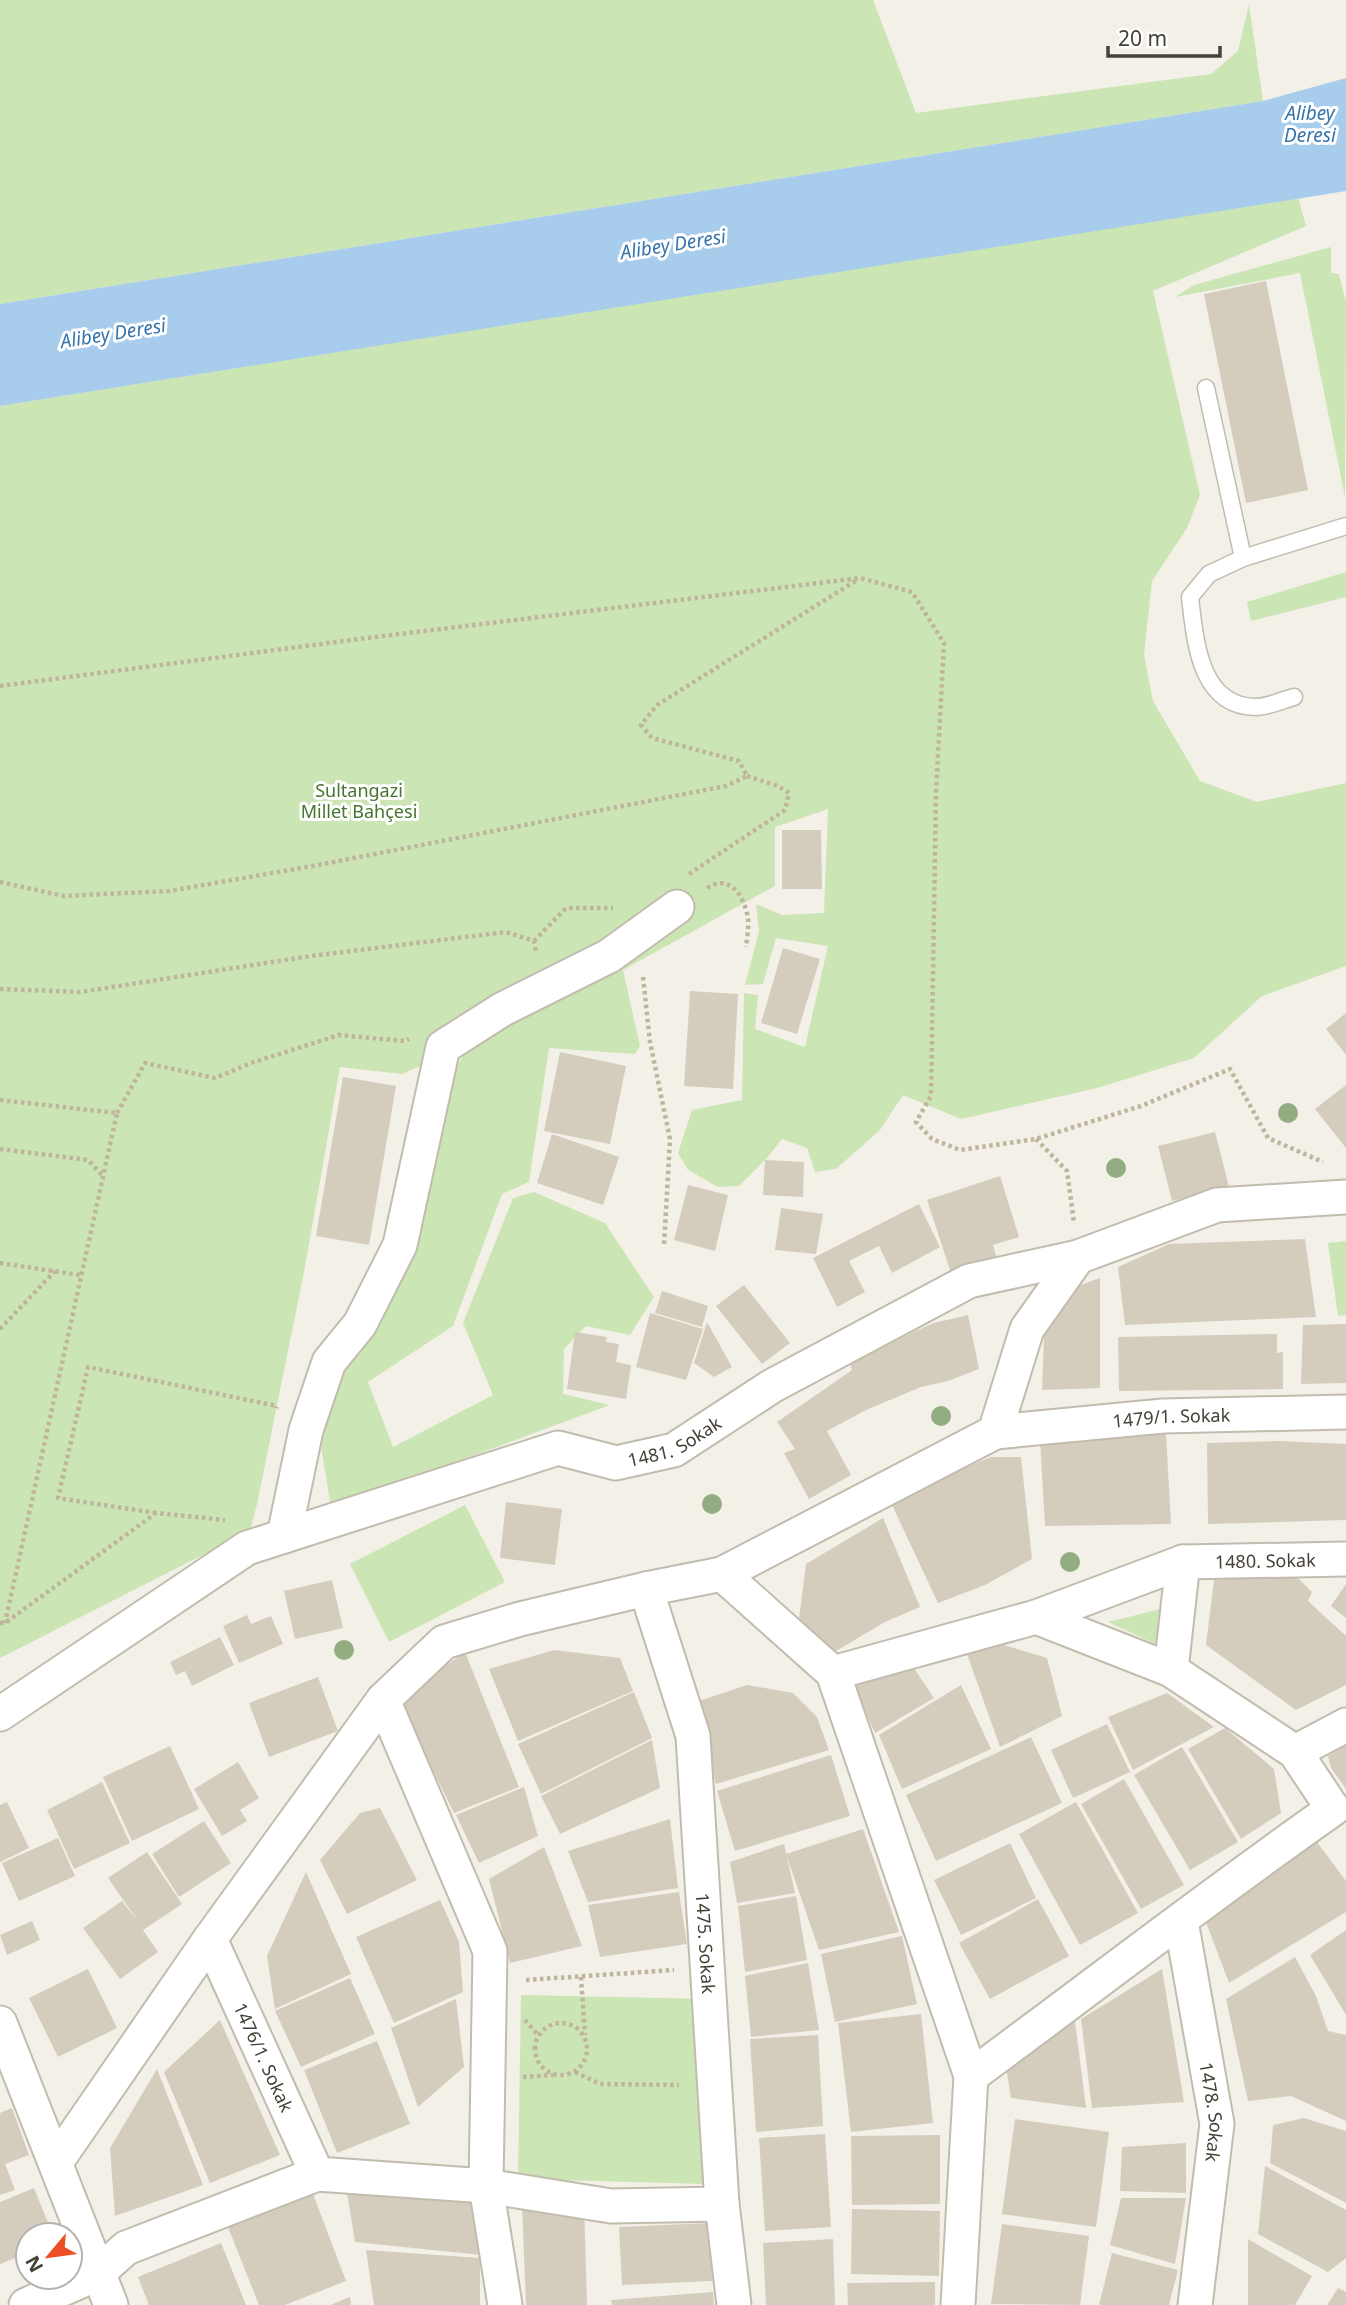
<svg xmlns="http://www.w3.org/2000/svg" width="1346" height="2305" viewBox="0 0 1346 2305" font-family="'Noto Sans',sans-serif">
  <rect width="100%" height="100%" fill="#f3f0e8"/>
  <!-- green -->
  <path fill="#cce5b4" d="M 0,0 L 873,0 L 916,113 L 1211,74 L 1238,51 L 1249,4 L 1263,101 L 0,304 Z
    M 1298,197 L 1306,226 L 1153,291 L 1200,495 L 1187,528 L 1152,581 L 1144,655 L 1153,701 L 1200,781 L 1257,802 L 1346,783 L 1346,966 L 1262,996 L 1194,1058 L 1097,1088 L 961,1119 L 903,1095 L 880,1130 L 836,1169 L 815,1172 L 807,1148 L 782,1139 L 767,1158 L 739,1186 L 718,1187 L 688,1170 L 678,1153 L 692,1110 L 742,1100 L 744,993 L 758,995 L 755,1029 L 805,1047 L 828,946 L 776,938 L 763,984 L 745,985 L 759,931 L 756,904 L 782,915 L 824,913 L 828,809 L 775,827 L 775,886 L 623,970 L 640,1046 L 635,1054 L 549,1048 L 529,1182 L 502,1194 L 453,1326 L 368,1382 L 393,1447 L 493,1395 L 463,1323 L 513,1198 L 534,1192 L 605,1223 L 654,1297 L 630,1335 L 586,1326 L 564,1349 L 563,1394 L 610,1405 L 331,1508 L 319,1434 L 336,1366 L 389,1288 L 419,1236 L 431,1166 L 455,1070 L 469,1045 L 402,1074 L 340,1067 L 305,1267 L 257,1504 L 250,1531 L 0,1658 L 0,406 Z
    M 1331,247 L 1331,273 L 1339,274 L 1346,302 L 1345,497 L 1300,273 L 1175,297 L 1194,285 Z
    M 1346,572 L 1346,597 L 1251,621 L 1247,602 Z
    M 1346,1241 L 1346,1315 L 1338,1316 L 1328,1243 Z
    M 465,1505 L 505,1582 L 389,1642 L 350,1564 Z
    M 1165,1608 L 1160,1646 L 1108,1622 Z
    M 521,1995 L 710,1999 L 706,2184 L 518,2179 Z"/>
  <!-- water -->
  <path fill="#a8cdec" d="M 1346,78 L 1346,191 L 0,406 L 0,304 L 1263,101 Z"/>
  <!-- building -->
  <path fill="#d4cdbe" d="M 1266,281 L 1308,490 L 1246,503 L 1204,294 Z
    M 782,830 L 821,830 L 822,889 L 782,889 Z
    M 783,948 L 820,959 L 797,1034 L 761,1023 Z
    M 690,991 L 738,994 L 733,1089 L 684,1086 Z
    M 1346,1013 L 1346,1055 L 1326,1029 Z
    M 560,1052 L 626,1066 L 610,1144 L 544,1131 Z
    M 343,1077 L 396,1086 L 369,1245 L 316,1236 Z
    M 1346,1085 L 1346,1148 L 1315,1109 Z
    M 1215,1132 L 1229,1187 L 1172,1201 L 1158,1146 Z
    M 552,1134 L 619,1157 L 603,1205 L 537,1183 Z
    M 765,1160 L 804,1162 L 803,1197 L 763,1195 Z
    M 1000,1176 L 1019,1237 L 993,1245 L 997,1259 L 951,1273 L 927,1200 Z
    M 688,1185 L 728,1195 L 715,1251 L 674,1240 Z
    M 919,1204 L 940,1247 L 892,1273 L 879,1246 L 849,1261 L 865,1292 L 837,1307 L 813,1258 Z
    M 781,1208 L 823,1214 L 816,1254 L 775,1250 Z
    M 1305,1239 L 1316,1317 L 1125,1325 L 1118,1267 L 1169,1244 Z
    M 1100,1278 L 1100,1388 L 1042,1390 L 1044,1335 L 1072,1288 Z
    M 744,1285 L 790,1343 L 762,1364 L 716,1306 Z
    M 662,1291 L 708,1306 L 702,1327 L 655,1313 Z
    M 650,1313 L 703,1329 L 686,1380 L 636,1367 Z
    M 968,1315 L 979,1369 L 948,1381 L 921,1387 L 866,1410 L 827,1431 L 851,1475 L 809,1499 L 784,1453 L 795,1449 L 777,1422 L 852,1370 L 850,1364 L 911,1333 L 934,1323 Z
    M 707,1322 L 732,1367 L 714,1377 L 694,1363 Z
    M 1346,1324 L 1346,1383 L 1301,1384 L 1303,1325 Z
    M 575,1332 L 607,1337 L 606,1342 L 619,1344 L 616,1362 L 631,1365 L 626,1399 L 567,1389 Z
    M 1277,1334 L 1277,1353 L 1283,1352 L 1283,1389 L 1119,1391 L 1118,1337 Z
    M 1166,1434 L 1171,1524 L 1045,1526 L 1040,1440 Z
    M 1279,1441 L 1346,1444 L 1346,1520 L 1208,1524 L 1207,1443 Z
    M 991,1457 L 1021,1457 L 1032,1559 L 985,1585 L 938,1603 L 892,1505 L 942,1477 Z
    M 506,1502 L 562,1509 L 555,1565 L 500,1558 Z
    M 883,1518 L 920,1607 L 885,1622 L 831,1654 L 798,1627 L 806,1564 Z
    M 1294,1574 L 1312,1592 L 1308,1601 L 1346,1636 L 1346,1685 L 1296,1710 L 1206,1645 L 1214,1580 Z
    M 332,1580 L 343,1628 L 295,1639 L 284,1591 Z
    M 1346,1584 L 1346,1618 L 1331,1606 Z
    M 247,1615 L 251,1624 L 271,1616 L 283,1644 L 239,1663 L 223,1626 Z
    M 220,1637 L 234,1665 L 192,1686 L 185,1671 L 176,1675 L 170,1662 Z
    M 997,1643 L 1047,1658 L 1062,1716 L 1000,1747 L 967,1654 Z
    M 554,1650 L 620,1658 L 633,1691 L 518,1741 L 489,1669 Z
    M 465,1652 L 519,1787 L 454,1813 L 402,1708 L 431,1676 Z
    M 907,1658 L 934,1698 L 875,1733 L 854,1687 Z
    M 318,1677 L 338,1731 L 269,1757 L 249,1703 Z
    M 747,1685 L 793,1693 L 817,1717 L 829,1750 L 716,1784 L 696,1702 Z
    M 961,1685 L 991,1749 L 902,1789 L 879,1735 Z
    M 634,1692 L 652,1738 L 541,1794 L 518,1744 Z
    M 1167,1693 L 1214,1727 L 1133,1770 L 1108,1717 Z
    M 1107,1724 L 1130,1772 L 1073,1798 L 1051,1750 Z
    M 1225,1728 L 1274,1769 L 1281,1813 L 1241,1839 L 1188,1749 Z
    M 1031,1737 L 1062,1803 L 936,1861 L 906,1795 Z
    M 652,1740 L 660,1788 L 560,1834 L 541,1796 Z
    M 1346,1745 L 1346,1789 L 1331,1768 L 1328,1756 Z
    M 170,1746 L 199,1809 L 132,1841 L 103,1777 Z
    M 1182,1747 L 1238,1842 L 1190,1870 L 1134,1775 Z
    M 831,1755 L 850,1816 L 735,1851 L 717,1791 Z
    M 238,1762 L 259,1798 L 240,1810 L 247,1821 L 222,1836 L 194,1789 Z
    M 1124,1779 L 1184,1885 L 1141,1909 L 1081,1804 Z
    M 102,1782 L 130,1843 L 74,1869 L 47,1810 Z
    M 524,1787 L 538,1836 L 479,1863 L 456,1815 Z
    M 7,1802 L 29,1848 L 0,1862 L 0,1805 Z
    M 1076,1802 L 1138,1913 L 1080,1945 L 1019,1834 Z
    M 380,1808 L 417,1880 L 347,1914 L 320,1860 L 360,1813 Z
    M 670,1819 L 678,1888 L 588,1902 L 568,1851 Z
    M 204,1821 L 231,1863 L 179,1897 L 152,1854 Z
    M 863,1829 L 899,1932 L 819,1950 L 786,1854 Z
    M 58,1838 L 75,1876 L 19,1901 L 2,1863 Z
    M 1314,1838 L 1346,1881 L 1346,1912 L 1229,1983 L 1204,1917 Z
    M 1010,1843 L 1036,1898 L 961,1935 L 934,1880 Z
    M 784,1844 L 795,1893 L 737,1903 L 730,1862 Z
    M 544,1847 L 582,1946 L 510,1963 L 489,1879 Z
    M 147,1852 L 182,1904 L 143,1930 L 158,1952 L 120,1979 L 83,1928 L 122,1901 L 140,1924 L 108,1878 Z
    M 306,1872 L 351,1974 L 275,2009 L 267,1956 Z
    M 679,1892 L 687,1944 L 600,1957 L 588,1905 Z
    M 796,1896 L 807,1960 L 745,1972 L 738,1906 Z
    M 1038,1899 L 1069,1956 L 990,1999 L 959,1943 Z
    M 440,1900 L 459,1942 L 463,1992 L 394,2023 L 356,1937 Z
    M 32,1921 L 40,1940 L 7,1955 L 0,1935 Z
    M 1346,1930 L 1346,2015 L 1310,1955 Z
    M 902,1936 L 917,2004 L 835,2022 L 821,1954 Z
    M 1295,1957 L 1316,1996 L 1328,2031 L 1346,2035 L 1346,2121 L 1291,2096 L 1248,2101 L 1226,1999 Z
    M 808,1963 L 819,2030 L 751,2037 L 745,1976 Z
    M 88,1969 L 117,2028 L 58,2057 L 29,1998 Z
    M 1162,1969 L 1184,2102 L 1092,2108 L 1081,2019 Z
    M 350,1978 L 375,2034 L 301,2067 L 275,2011 Z
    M 456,1999 L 464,2067 L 418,2107 L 391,2028 Z
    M 921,2014 L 933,2123 L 851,2132 L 838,2023 Z
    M 220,2020 L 280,2155 L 210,2183 L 164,2072 Z
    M 1075,2021 L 1086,2108 L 1011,2098 L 1005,2060 Z
    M 818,2035 L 823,2126 L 756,2132 L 750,2039 Z
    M 377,2041 L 410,2124 L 337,2153 L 304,2070 Z
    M 157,2069 L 203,2185 L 115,2216 L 110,2148 Z
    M 12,2108 L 29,2155 L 5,2164 L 15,2190 L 0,2195 L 0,2113 Z
    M 1304,2118 L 1346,2131 L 1346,2203 L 1270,2163 L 1273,2125 Z
    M 1015,2119 L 1109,2132 L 1096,2227 L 1002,2214 Z
    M 825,2134 L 831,2227 L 765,2231 L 759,2138 Z
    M 940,2135 L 940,2204 L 852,2205 L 851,2136 Z
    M 1186,2143 L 1186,2193 L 1120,2191 L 1122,2147 Z
    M 1265,2166 L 1346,2210 L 1346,2258 L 1328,2272 L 1258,2234 Z
    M 345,2181 L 474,2194 L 481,2255 L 355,2242 Z
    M 34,2188 L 53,2235 L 28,2235 L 28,2253 L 0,2264 L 0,2202 Z
    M 313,2194 L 346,2281 L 285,2305 L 259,2305 L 228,2227 Z
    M 1121,2198 L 1186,2198 L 1175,2264 L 1110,2245 Z
    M 584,2203 L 587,2305 L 526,2305 L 522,2206 Z
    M 852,2209 L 940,2211 L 939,2276 L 851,2274 Z
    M 710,2223 L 712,2281 L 622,2285 L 619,2227 Z
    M 1002,2224 L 1089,2236 L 1080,2305 L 991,2304 Z
    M 833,2239 L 835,2305 L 766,2305 L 763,2243 Z
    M 1248,2239 L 1312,2276 L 1295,2305 L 1248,2305 Z
    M 221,2243 L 246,2305 L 149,2305 L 138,2277 Z
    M 366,2250 L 480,2258 L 480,2305 L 374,2305 Z
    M 1112,2253 L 1178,2270 L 1169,2305 L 1099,2305 Z
    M 935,2282 L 935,2305 L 848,2305 L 847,2283 Z
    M 1338,2288 L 1346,2292 L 1346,2305 L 1327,2305 Z
    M 713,2292 L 714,2305 L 612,2305 L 611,2300 Z
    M 350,2297 L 351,2305 L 330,2305 Z"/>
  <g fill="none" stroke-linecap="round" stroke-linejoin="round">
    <defs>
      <path id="lane" d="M 1206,388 L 1243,558
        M 1294,697 C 1282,700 1268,707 1256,707 C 1199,707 1195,639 1190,597 L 1209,574 L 1243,558 L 1346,526"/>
      <g id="street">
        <path id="s1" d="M 995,1432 L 1163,1416 L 1346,1412"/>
        <path d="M 284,1536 L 306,1430 L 329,1362 L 360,1324 L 400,1245 L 443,1047 L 503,1009 L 609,956 L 677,907"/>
        <path d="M 722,1574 L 833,1673 L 971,2076 L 958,2305"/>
        <path id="s2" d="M 646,1589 L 693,1736 L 722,2204 L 734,2305"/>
        <path d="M 1036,1617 L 1183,1562"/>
        <path id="s3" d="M 1171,1670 L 1183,1562 L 1346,1559"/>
        <path d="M 833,1673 L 1036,1617 L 1171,1670 L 1295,1752 L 1333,1809 C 1210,1895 1092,1987 971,2076"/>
        <path d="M 383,1700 L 490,1951 L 486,2186 L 505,2305"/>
        <path id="s4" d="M 0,1714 L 247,1548 L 558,1448 L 616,1463 L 674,1450 L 772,1386 L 969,1281 L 1078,1257"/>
        <path d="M 1295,1752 L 1346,1725"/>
        <path id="s5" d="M 1181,1921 L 1217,2124 L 1195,2305"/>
        <path id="s6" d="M 210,1939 L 317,2174"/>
        <path d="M 0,2023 L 111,2305"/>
        <path d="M 56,2162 L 210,1939 L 383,1700 L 444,1642 L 520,1619 L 646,1589 L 722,1574 L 995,1432 L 1027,1329 L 1078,1257 L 1217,1205 L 1346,1197"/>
        <path d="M 26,2305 L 97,2274 L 126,2248 L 317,2174 L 486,2186 L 611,2206 L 722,2204"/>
      </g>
    </defs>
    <!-- lane casing -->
    <use href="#lane" stroke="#c1bcae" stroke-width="19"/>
    <!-- street casing -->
    <use href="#street" stroke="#c1bcae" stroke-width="37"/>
    <!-- path -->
    <path stroke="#bfb59d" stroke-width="4.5" stroke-dasharray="3.5 3.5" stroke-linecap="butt" d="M 0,686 L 367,638 L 860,578 L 912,592 L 944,643 L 936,792 L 931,1096 L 916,1122 L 932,1139 L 960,1150 L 1036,1139 L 1141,1106 L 1230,1069 L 1268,1138 L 1323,1162
      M 689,874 L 785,810 L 789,793 L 778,786 L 747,776
      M 0,882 L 64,896 L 169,891 L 318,865 L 726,786 L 747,776 L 739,761 L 652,738 L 641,725 L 657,705 L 857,580
      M 707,888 C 730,873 744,896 748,918 C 749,927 747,938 746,947
      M 534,941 L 566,908 L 613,908
      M 643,977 L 650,1042 L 670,1139 L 664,1246
      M 0,989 L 80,992 L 311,956 L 506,932 L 534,941 L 536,953
      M 0,1100 L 117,1113 L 5,1623
      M 117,1113 L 145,1063 L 215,1078 L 251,1063 L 339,1035 L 405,1041 L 409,1039
      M 1036,1139 L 1067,1171 L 1074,1223
      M 0,1149 L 88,1160 L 102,1175
      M 0,1263 L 80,1275
      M 0,1329 L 55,1271
      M 156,1513 L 58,1498 L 88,1367 L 277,1406 L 276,1408
      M 0,1623 L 5,1623 L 156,1513 L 225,1520
      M 581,1977 L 585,2035
      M 526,1980 L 674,1970
      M 525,2020 L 538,2035
      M535 2049a26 26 0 1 1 52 0a26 26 0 1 1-52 0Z
      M 575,2072 L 600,2084 L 679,2085
      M 523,2077 L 553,2075"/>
    <!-- lane -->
    <use href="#lane" stroke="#fff" stroke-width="16"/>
    <!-- street -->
    <use href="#street" stroke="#fff" stroke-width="33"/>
  </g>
  <!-- trees -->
  <g fill="#93ac82">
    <circle cx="1288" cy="1113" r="10"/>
    <circle cx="1116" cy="1168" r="10"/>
    <circle cx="941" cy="1416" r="10"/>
    <circle cx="712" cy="1504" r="10"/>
    <circle cx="1070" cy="1562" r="10"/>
    <circle cx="344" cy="1650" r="10"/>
  </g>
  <g text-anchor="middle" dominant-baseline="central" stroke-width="6" stroke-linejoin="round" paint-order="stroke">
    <!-- park labels -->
    <g font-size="18" fill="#45752e" stroke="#fff">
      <text x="359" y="790">Sultangazi<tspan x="359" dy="21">Millet Bahçesi</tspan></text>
    </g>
    <!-- street labels -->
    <g font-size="18" fill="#464137" stroke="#fff">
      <text stroke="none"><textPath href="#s1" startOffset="177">1479/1. Sokak</textPath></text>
      <text stroke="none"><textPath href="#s4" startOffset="747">1481. Sokak</textPath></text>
      <text stroke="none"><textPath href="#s3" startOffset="191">1480. Sokak</textPath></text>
      <text stroke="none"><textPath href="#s2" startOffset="362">1475. Sokak</textPath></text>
      <text stroke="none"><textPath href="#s6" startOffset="130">1476/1. Sokak</textPath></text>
      <text stroke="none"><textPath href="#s5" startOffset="194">1478. Sokak</textPath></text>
    </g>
    <!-- water labels -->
    <g font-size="19" font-style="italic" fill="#3674ac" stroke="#fff">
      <text x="1310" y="113">Alibey<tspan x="1310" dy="22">Deresi</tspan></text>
      <text transform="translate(673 244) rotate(-9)">Alibey Deresi</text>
      <text transform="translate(113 333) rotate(-9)">Alibey Deresi</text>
    </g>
  </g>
  <!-- north arrow -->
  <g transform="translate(49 2256) rotate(241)"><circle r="33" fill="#ffffff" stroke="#b5b3af" stroke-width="2"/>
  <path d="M0-5L12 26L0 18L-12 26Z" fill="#ed4e25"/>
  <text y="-10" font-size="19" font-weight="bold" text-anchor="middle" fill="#464137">N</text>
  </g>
  <!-- scale -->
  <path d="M1108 46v10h112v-10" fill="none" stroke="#464137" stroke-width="3.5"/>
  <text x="1118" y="46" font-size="21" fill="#464137" stroke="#ffffff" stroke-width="5" paint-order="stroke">20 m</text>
</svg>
